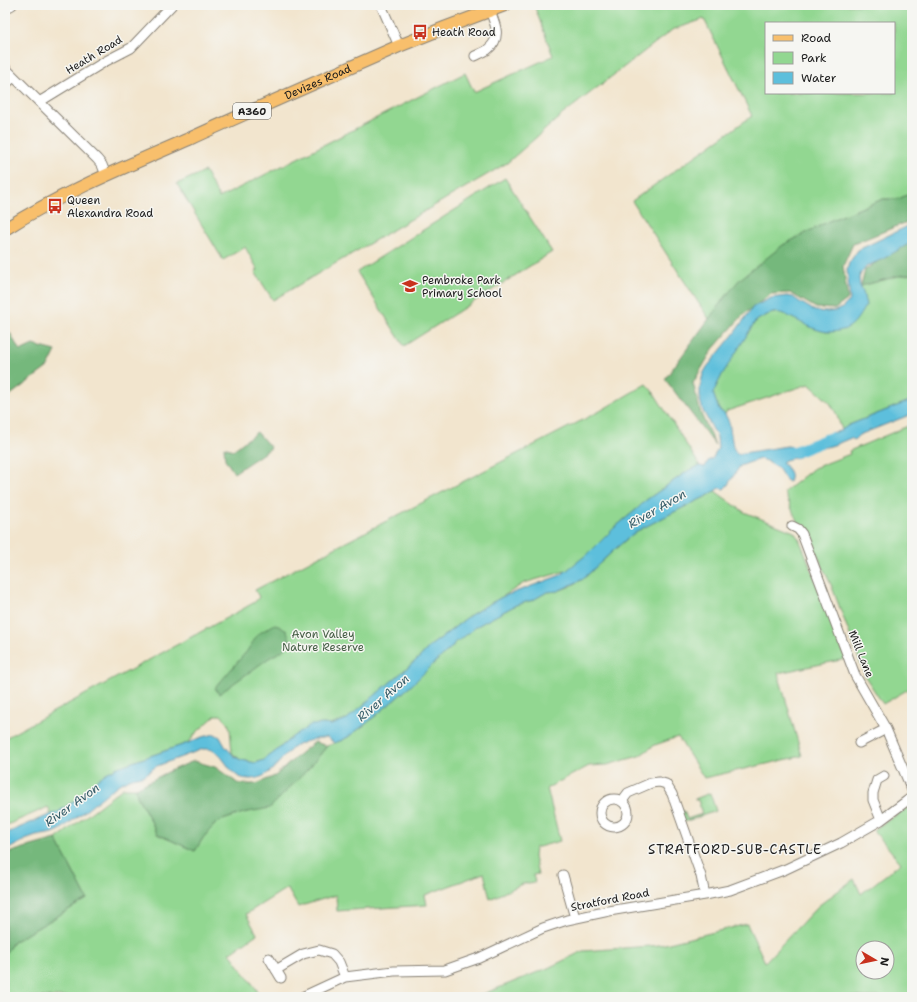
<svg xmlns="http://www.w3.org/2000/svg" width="917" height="1002" viewBox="0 0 917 1002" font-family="'Shantell Sans',sans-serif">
  <rect width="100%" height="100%" fill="#f6f6f2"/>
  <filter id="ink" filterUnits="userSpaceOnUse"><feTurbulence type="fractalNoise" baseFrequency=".025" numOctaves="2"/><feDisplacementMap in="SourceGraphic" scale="8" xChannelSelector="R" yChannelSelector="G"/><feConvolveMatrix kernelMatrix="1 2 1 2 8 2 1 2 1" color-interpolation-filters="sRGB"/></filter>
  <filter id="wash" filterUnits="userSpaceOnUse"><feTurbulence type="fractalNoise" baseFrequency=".012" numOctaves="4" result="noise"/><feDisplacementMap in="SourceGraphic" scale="16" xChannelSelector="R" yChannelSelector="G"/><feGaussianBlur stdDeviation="0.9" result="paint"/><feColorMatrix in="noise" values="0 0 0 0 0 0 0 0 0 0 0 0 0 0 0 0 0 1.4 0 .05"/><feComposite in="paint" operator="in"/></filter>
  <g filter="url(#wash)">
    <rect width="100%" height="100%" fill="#f2e5ce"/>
    <!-- green -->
    <path fill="#92d791" stroke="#577a56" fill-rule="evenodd" d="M 534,5 L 912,5 L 912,193 L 898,199 L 883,199 L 829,221 L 783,245 L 722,301 L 709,319 L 632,201 L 752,116 L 704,19 L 672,30 L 563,114 L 507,163 L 273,300 L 255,272 L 258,270 L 245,247 L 223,260 L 177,184 L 205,171 L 219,198 L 465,73 L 474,92 L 553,56 ZM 766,23 L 894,23 L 894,93 L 766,93 Z
      M 505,178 L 552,252 L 404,346 L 357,272 Z
      M 912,274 L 912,400 L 849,425 L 842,430 L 836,413 L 830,403 L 809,384 L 727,411 L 725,414 L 719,410 L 713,393 C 722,370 738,349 751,328 L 755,322 L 759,319 L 769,314 L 780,312 L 796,319 L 810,327 L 826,332 L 836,331 L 866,305 L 861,286 L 898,276 Z
      M 646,384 L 654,393 L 700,466 L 690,470 L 679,477 L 645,501 L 637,509 L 614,528 L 591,551 L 569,570 L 524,583 L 502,597 L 482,608 L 469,616 L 441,638 L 430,646 L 420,657 L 347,719 L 331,725 L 323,724 L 292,737 L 276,751 L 264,760 L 255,763 L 241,760 L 232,753 L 230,729 L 228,723 L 221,715 L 216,715 L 196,733 L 188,743 L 118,767 L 97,780 L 86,793 L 58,812 L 51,815 L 48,807 L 5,826 L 5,738 L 241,610 L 255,602 L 259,597 L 255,590 L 373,528 L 600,411 Z
      M 908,426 L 912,426 L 912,687 L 883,704 L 866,678 L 832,587 L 809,537 L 798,523 L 784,492 L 814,468 L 850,454 L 849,451 Z
      M 715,491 L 744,512 L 794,532 L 799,539 L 805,553 L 846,659 L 778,673 L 802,756 L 704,778 L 678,737 L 655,745 L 639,756 L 607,765 L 589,766 L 547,788 L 560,841 L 535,848 L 534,857 L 538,874 L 533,875 L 535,882 L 522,884 L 490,899 L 484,873 L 425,895 L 427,905 L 337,911 L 336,895 L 298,907 L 287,888 L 246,914 L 257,934 L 230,953 L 262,997 L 5,997 L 5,954 L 13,942 L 87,899 L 56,839 L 123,788 L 136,788 L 137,796 L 150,819 L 157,834 L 195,851 L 203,838 L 217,822 L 243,813 L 270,807 L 309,768 L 327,746 L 340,741 L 348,737 L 367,723 L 413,684 L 431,666 L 452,647 L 455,642 L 460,640 L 477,626 L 516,605 L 533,600 L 547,592 L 558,591 L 571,586 L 583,579 L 614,550 L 629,537 L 637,531 L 676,511 L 709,495 Z
      M 710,793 L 716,811 L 684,822 L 680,811 L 684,811 L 687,819 L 702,814 L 698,800 L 695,800 L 695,799 Z
      M 912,805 L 912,997 L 476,997 L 548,968 L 583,951 L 651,946 L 665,944 L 747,924 L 765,962 L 818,906 L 854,879 L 861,894 L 901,863 L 873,830 ZM 863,948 L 887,948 L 887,972 L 863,972 Z"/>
    <!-- forest -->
    <path fill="#75b87b" stroke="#486a4c" d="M 912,193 L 912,220 L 853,244 L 843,266 L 848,299 L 835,309 L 816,308 L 790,293 L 771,294 L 743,315 L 713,349 L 693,383 L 701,414 L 715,445 L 665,379 L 722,301 L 739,280 L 783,245 L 829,221 L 883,199 L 898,199 Z
      M 912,240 L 912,274 L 898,276 L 861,286 L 865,270 L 897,248 Z
      M 10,333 L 20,351 L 33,345 L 56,351 L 48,367 L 5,399 L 5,376 L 6,375 L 5,372 L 5,334 Z
      M 257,432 L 271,448 L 234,473 L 225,459 L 224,447 L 233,450 Z
      M 275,624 L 287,631 L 291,642 L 282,651 L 269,658 L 219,694 L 215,688 L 247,651 L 258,634 Z
      M 315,742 L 327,746 L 309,768 L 270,808 L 243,813 L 217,822 L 203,838 L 195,851 L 157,834 L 150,819 L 137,796 L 136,788 L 174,769 L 194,761 L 215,767 L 239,784 L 256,784 L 275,776 L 303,751 Z
      M 56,839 L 87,899 L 13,942 L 5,954 L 5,854 L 24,848 Z"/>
    <!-- water -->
    <path fill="#5dbfdc" stroke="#3c6e7c" d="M 912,224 L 912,242 L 883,259 L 867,266 L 861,273 L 859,278 L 860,286 L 863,292 L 866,305 C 861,312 856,324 847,328 C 845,330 841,330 838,331 C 821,335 807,325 792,318 C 788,316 784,313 781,313 C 772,311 762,317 755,322 L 722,375 L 713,393 L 719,410 L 725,414 L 729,422 L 733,447 L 737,454 L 787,446 L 794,447 L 797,449 L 803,448 L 805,446 L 807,452 C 802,453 800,457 795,458 C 790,459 786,459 782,462 C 787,469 793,472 789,482 L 785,479 L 778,468 L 766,461 L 760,459 L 748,463 L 740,466 L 727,486 L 724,489 L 719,488 L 709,495 L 676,511 L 637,531 L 629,537 L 614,550 L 583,579 L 571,585 L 558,591 L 547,592 L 533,600 L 516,605 L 477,626 L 460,640 L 455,642 L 452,647 L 431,666 L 413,684 L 367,723 L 348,737 L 340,741 L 334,743 L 327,737 C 316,739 303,741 294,747 C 279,759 271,779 250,779 C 234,779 231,769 222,758 C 220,756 218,753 215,752 C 212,749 207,749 203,749 L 157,766 L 151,770 L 145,775 L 129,779 L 119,784 L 106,794 L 89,808 L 60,830 L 53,833 L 36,836 L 25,840 L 5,851 L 5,834 L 39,819 L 58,812 L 86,793 L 97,780 L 106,773 L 118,767 L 188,743 L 202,737 L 215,734 L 220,737 L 225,746 L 234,756 L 241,760 L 256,763 L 264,760 L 276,751 L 292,737 L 311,725 L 323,724 L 331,725 L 347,719 L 420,657 L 430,646 L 441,638 L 469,616 L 482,608 L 502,597 L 561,575 L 591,551 L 614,528 L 637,509 L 645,501 L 689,470 L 700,466 L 705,467 L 708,461 L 713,458 L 718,448 L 717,437 L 703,411 L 700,400 L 700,387 L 703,374 L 707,367 L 733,335 L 753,307 L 771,298 L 787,296 L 793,297 L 800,302 L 815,311 L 827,312 L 835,311 L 842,308 L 850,300 L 847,270 L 849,263 L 858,250 Z
      M 912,400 L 912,414 L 859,435 L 854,440 L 851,438 C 840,442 829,449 817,447 L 816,443 L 831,433 L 840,431 L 849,425 Z"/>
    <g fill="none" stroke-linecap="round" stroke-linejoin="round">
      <!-- river -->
      <path stroke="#5dbfdc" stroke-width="12" d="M 792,452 L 795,452 L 831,438"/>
    </g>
  </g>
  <g filter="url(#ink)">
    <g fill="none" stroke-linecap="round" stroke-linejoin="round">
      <defs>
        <path id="minor" d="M 381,5 L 399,46
          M 5,9 L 12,5
          M 475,56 C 479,54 484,52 487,50 C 502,39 496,25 490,11
          M 5,68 L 97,159 L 102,165 L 106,175
          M 5,85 L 13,77
          M 39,102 L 106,61 L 131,48 L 172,5
          M 792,526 L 798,529 L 802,534 L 855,675 L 886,729 L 912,790
          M 859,743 L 886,729
          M600 813a14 14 0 1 1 28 0a14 14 0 1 1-28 0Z
          M 622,801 L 628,793 L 651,783 L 659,782 L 666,784 L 672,794 L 701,876 L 705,895
          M 881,820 L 873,800 L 873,793 L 877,780 L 884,776
          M 563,875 L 575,918
          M 269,958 L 281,978
          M 276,970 L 303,954 L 319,950 L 332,954 L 339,962 L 345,977
          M 303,997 L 304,996 L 345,977 L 394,971 L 445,970 L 479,958 L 543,928 L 567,920 L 609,911 L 705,895 L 730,890 L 786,869 L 841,843 L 881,820 L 912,797"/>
        <g id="major">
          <path id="s1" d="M 5,229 C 63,192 127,166 189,139 C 259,107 329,77 399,46 L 444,28 L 505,5"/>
        </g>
      </defs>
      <!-- minor casing -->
      <use href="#minor" stroke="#878075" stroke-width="11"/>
      <!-- major casing -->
      <use href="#major" stroke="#878075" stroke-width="14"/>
      <!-- minor -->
      <use href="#minor" stroke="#fff" stroke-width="9"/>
      <!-- major -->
      <use href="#major" stroke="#f8bf6c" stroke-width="12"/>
    </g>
  </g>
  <!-- icons -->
  <defs>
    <symbol id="bus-bare" viewBox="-9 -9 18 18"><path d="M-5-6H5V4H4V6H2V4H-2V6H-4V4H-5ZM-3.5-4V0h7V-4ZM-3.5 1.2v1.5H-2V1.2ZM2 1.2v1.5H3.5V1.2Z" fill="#c8321e" stroke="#f6f6f2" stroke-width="2.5" paint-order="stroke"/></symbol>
    <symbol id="school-bare" viewBox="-9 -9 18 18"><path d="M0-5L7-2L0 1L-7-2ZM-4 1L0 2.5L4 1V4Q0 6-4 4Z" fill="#c8321e" stroke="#f6f6f2" stroke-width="2.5" paint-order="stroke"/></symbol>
  </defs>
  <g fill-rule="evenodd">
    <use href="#bus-bare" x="409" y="21" width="22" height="22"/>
    <use href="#bus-bare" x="44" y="195" width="22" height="22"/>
    <use href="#school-bare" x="399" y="275" width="22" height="22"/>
  </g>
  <g text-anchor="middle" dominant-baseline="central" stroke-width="3" stroke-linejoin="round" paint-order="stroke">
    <!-- shield labels -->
    <rect fill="#f6f6f2" stroke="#5d5d5c" stroke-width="1" x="233" y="103" width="38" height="16" rx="3"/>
    <g font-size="10" font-weight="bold" fill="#1c1c1c">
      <text x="252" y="111">A360</text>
    </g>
    <!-- poi labels -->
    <g font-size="11" fill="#1c1c1c" stroke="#f6f6f2" text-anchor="start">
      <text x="432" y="32">Heath Road</text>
      <text x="67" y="200">Queen<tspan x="67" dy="13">Alexandra Road</tspan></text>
      <text x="422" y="280">Pembroke Park<tspan x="422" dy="13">Primary School</tspan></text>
    </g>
    <!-- street labels -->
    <g font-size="11" fill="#1c1c1c" stroke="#f6f6f2">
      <text transform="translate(94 55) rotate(-31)">Heath Road</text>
      <text stroke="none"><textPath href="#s1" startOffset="346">Devizes Road</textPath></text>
      <text transform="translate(861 654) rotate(68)">Mill Lane</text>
      <text transform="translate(610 900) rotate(-11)">Stratford Road</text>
    </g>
    <!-- park labels -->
    <g font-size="11" fill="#455d45" stroke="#f6f6f2">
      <text x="323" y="634">Avon Valley<tspan x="323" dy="13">Nature Reserve</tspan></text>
    </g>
    <!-- water labels -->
    <g font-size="12" font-style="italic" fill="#365d69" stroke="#f6f6f2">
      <text transform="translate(657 509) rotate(-30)">River Avon</text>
      <text transform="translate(383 698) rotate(-41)">River Avon</text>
      <text transform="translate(72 805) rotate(-36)">River Avon</text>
    </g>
    <!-- quarter labels -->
    <g font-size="13" letter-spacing="1" fill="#1c1c1c" stroke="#f6f6f2">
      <text x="735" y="849">STRATFORD-SUB-CASTLE</text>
    </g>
  </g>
  <!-- margin -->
  <rect width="917" height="1002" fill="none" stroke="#f6f6f2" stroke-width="20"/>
  <!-- legend -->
  <rect x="765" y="22" width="130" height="72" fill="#f6f6f2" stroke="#9f9f9c"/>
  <rect x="773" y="35" width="20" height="6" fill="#f8bf6c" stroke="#9f9f9c"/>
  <text x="801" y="42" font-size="12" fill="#1c1c1c">Road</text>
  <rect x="773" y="52" width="20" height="12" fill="#92d791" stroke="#9f9f9c"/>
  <text x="801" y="62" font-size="12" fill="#1c1c1c">Park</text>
  <rect x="773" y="72" width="20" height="12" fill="#5dbfdc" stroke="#9f9f9c"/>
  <text x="801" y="82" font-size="12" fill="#1c1c1c">Water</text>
  <!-- north arrow -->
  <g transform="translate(875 960) rotate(99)"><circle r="19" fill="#f6f6f2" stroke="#9f9f9c"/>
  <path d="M0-3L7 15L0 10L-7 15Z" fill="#c8321e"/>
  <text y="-6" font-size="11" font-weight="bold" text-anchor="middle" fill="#1c1c1c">N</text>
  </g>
</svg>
